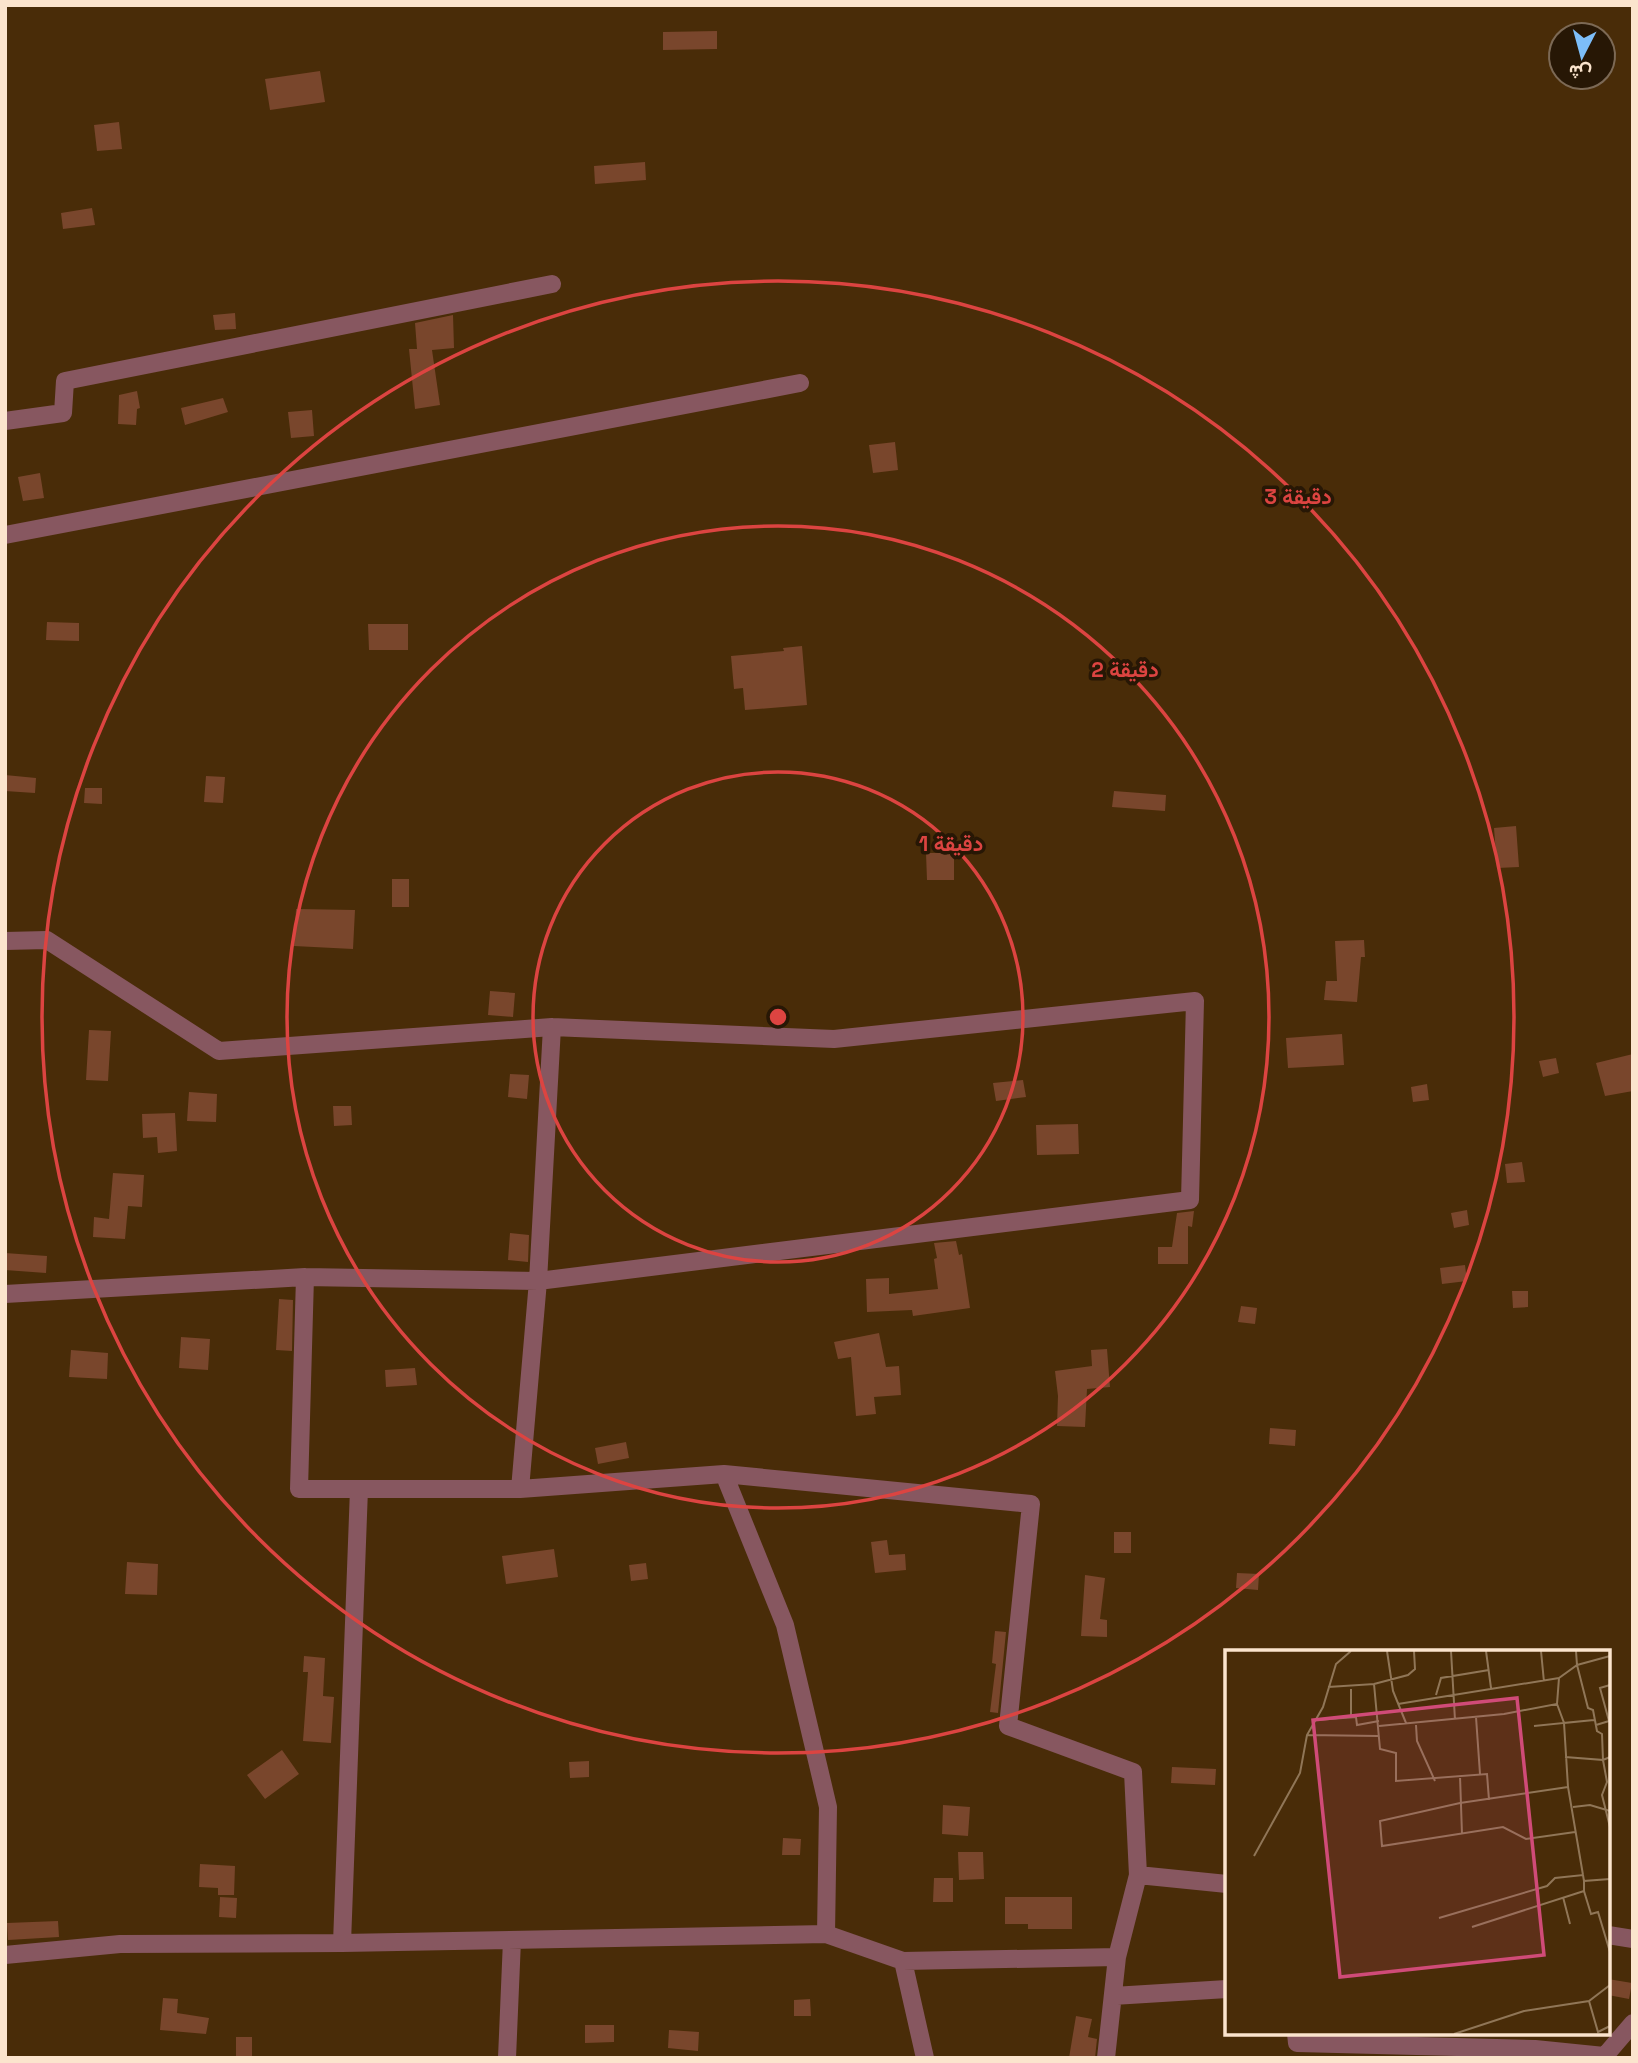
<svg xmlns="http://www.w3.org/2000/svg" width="1638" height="2063" viewBox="0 0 1638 2063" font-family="'Space Grotesk',Vazirmatn,sans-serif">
  <rect width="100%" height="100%" fill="#492c08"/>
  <!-- building -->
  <path fill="#79462c" d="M 717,31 L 717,49 L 663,50 L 663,32 Z
    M 320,71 L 325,102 L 270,110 L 265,79 Z
    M 119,122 L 122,149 L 97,151 L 94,125 Z
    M 645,162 L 646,180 L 595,184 L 594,166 Z
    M 92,208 L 95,225 L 63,229 L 61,213 Z
    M 235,313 L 236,329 L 215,330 L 213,315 Z
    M 453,315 L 454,348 L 432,350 L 440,405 L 415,409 L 409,349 L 417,349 L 415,323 Z
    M 137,391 L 140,408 L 137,409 L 136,425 L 118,424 L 119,395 Z
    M 223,398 L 228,412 L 185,425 L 181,408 Z
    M 312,410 L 314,436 L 291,438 L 288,412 Z
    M 895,442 L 898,470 L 873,473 L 869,445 Z
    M 40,473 L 44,498 L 23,501 L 18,477 Z
    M 47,622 L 79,623 L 79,641 L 46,640 Z
    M 368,624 L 408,624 L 408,650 L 369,650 Z
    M 802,646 L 807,705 L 745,710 L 743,688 L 734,689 L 731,656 L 784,651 L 783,648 Z
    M 5,775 L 36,778 L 35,793 L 5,791 Z
    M 206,776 L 225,777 L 223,803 L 204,802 Z
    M 85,788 L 102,788 L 102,804 L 84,803 Z
    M 1114,791 L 1166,795 L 1165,811 L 1112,807 Z
    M 1516,826 L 1519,867 L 1497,868 L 1494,828 Z
    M 926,853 L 954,853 L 954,880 L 927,880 Z
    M 392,879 L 409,879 L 409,907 L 392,907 Z
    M 296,909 L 355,910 L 353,949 L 294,946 Z
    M 1364,940 L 1365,957 L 1361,957 L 1357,1002 L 1324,1000 L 1326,981 L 1337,981 L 1335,941 Z
    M 490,991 L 515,993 L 513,1017 L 488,1015 Z
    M 89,1030 L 111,1031 L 108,1081 L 86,1080 Z
    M 1342,1034 L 1344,1065 L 1288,1068 L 1286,1038 Z
    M 1633,1054 L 1633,1091 L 1605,1096 L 1596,1063 Z
    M 1556,1058 L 1559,1073 L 1543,1077 L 1539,1061 Z
    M 510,1074 L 529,1075 L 527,1099 L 508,1097 Z
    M 1023,1080 L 1026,1097 L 996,1101 L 993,1083 Z
    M 1427,1084 L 1429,1100 L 1413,1102 L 1411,1087 Z
    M 189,1092 L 217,1094 L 216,1122 L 187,1121 Z
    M 333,1106 L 351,1106 L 352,1125 L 334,1126 Z
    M 175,1113 L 177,1151 L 158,1153 L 157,1137 L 143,1138 L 142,1114 Z
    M 1078,1124 L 1079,1154 L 1037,1155 L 1036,1125 Z
    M 1522,1162 L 1525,1182 L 1507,1183 L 1505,1164 Z
    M 113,1173 L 144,1175 L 142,1207 L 128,1206 L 125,1239 L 93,1237 L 94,1217 L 109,1219 Z
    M 1467,1210 L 1469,1225 L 1454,1228 L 1451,1213 Z
    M 1194,1211 L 1192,1227 L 1188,1226 L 1188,1264 L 1158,1264 L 1158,1247 L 1172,1247 L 1177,1213 Z
    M 510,1233 L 529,1235 L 528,1262 L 508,1260 Z
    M 956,1241 L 959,1255 L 962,1254 L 970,1308 L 913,1316 L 912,1310 L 867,1312 L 866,1279 L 889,1278 L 889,1294 L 938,1289 L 934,1259 L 937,1258 L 934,1243 Z
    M 5,1253 L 47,1256 L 46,1273 L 5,1270 Z
    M 1465,1265 L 1467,1281 L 1442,1284 L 1440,1268 Z
    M 1512,1291 L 1528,1291 L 1528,1307 L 1513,1308 Z
    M 279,1299 L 293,1300 L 292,1351 L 276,1350 Z
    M 1241,1306 L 1257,1308 L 1255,1324 L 1238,1322 Z
    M 879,1333 L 886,1367 L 899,1366 L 901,1395 L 874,1397 L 876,1414 L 856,1416 L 851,1357 L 838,1359 L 834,1342 Z
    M 181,1337 L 210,1339 L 208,1370 L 179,1368 Z
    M 1107,1349 L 1110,1387 L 1087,1389 L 1085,1427 L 1057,1426 L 1058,1396 L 1055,1371 L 1092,1366 L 1091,1350 Z
    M 71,1350 L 108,1353 L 107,1379 L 69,1377 Z
    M 415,1368 L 417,1385 L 386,1387 L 385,1370 Z
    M 1270,1428 L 1296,1430 L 1295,1446 L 1269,1444 Z
    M 626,1442 L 629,1458 L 598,1464 L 595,1448 Z
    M 1114,1532 L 1131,1532 L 1131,1553 L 1114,1553 Z
    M 887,1540 L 889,1555 L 905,1554 L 906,1570 L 875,1573 L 871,1542 Z
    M 554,1549 L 558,1577 L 506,1584 L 502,1556 Z
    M 127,1562 L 158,1564 L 157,1595 L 125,1594 Z
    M 646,1563 L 648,1579 L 631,1581 L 629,1565 Z
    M 1237,1573 L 1259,1574 L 1258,1590 L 1236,1588 Z
    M 1085,1575 L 1105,1578 L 1100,1619 L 1107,1620 L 1107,1637 L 1081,1636 Z
    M 995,1631 L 1006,1632 L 998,1713 L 990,1712 L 996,1664 L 992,1663 Z
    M 304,1656 L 325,1658 L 323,1696 L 334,1697 L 331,1743 L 303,1741 L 308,1672 L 303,1672 Z
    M 282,1750 L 299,1774 L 265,1799 L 247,1775 Z
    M 589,1761 L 589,1777 L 570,1778 L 569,1762 Z
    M 1172,1767 L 1216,1769 L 1215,1785 L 1171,1783 Z
    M 943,1805 L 970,1807 L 968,1836 L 942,1834 Z
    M 783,1838 L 801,1839 L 800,1855 L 782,1855 Z
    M 958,1852 L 983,1852 L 984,1879 L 959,1880 Z
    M 200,1864 L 235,1866 L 234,1895 L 218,1895 L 218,1888 L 199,1887 Z
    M 934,1878 L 953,1878 L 953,1902 L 933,1902 Z
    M 220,1897 L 237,1898 L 236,1918 L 219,1917 Z
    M 1005,1897 L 1072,1897 L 1072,1929 L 1028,1929 L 1028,1924 L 1005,1924 Z
    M 58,1921 L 59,1937 L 8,1940 L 7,1923 Z
    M 1608,1979 L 1632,1983 L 1629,1999 L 1608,1995 Z
    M 163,1998 L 178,1999 L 177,2013 L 209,2018 L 206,2034 L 160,2030 Z
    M 810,1999 L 811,2016 L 794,2016 L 794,2000 Z
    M 1076,2016 L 1092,2019 L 1088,2037 L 1097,2039 L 1095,2058 L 1069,2058 Z
    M 585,2025 L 614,2025 L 614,2042 L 585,2043 Z
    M 669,2030 L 699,2032 L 698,2051 L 668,2048 Z
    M 236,2037 L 252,2037 L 252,2058 L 236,2058 Z"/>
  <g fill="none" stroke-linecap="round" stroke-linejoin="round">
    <!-- minor -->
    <path stroke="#875760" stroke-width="18" d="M 5,421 L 63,413 L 65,381 L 552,284
      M 5,535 L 800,383
      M 5,941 L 47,940 L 219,1051 L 552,1027 L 834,1039 L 1195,1001 L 1190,1200 L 538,1281 L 305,1277 L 5,1294
      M 305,1277 L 299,1489 L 520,1489 L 724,1474 L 1031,1504 L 1008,1726 L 1133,1772 L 1138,1875 L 1117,1957 L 1106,2058
      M 724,1474 L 785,1625 L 828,1807 L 826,1934
      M 520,1489 L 538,1281 L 552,1027
      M 1138,1875 L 1227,1884
      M 1608,1935 L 1633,1939
      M 342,1943 L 359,1489
      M 5,1955 L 120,1944 L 342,1943 L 826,1934 L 903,1961 L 1117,1957
      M 903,1961 L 925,2058
      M 1113,1996 L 1227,1989
      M 1296,2033 L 1297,2043 L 1535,2049 L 1604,2056
      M 507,2058 L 512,1940
      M 1603,2058 L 1633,2023"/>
  </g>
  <!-- distance rings -->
  <g fill="none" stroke="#dc4441" stroke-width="3.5">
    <circle cx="778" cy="1017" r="245"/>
    <circle cx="778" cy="1017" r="491"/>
    <circle cx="778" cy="1017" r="736"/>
  </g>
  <!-- overview -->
  <g transform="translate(1225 1650)">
    <rect width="385" height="385" fill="#492c08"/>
    <path fill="none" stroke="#907657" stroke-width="2" d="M 162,1 L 168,41 L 181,73M 226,1 L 230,70M 261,1 L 266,38M 316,1 L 319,32M 385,6 L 352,15 L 363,58 L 368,60 L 372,81 L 377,84 L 378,110 L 385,107M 149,34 L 183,25 L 190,19 L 189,1M 103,37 L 149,34 L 155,99 L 171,103 L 171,131 L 262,124 L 264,150M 211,45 L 216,28 L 264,20M 173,54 L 334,28M 251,67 L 255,124M 126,68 L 126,39M 92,70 L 131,67 L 132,75 L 154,71M 191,75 L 192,91 L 210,131M 371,75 L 384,71 L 375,38 L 385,35M 154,76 L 279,64 L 332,54 L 334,28 L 352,15 L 351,1M 309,76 L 339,73 L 332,54M 82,85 L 153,86M 340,107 L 378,110 L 382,132 L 377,145 L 385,177M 235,126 L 237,184M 343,137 L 235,153 L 155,171 L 157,196 L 278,177 L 301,189 L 350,182M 348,157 L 365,155 L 385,161M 29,206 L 75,123 L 82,85 L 98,57 L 111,14 L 126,1M 358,225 L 343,137 L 339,73 L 369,70M 385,229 L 359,231 L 359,241 L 366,264 L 373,262 L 385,302M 338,247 L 345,274M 214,268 L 322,236 L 330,228 L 358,225 L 359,231M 247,277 L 359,241M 364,351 L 373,382 L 385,376M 229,384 L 299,361 L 364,351 L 385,335"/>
    <path fill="#d04b78" fill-opacity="0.15" stroke="#d04b78" stroke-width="3.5" d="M 292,48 L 319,305 L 115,327 L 88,70 Z"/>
    <rect width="385" height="385" fill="none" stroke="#fbe4cd" stroke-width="3.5"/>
  </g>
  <circle cx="778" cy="1017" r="10" fill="#dc4441" stroke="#271705" stroke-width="3.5"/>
  <g font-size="21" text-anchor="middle" font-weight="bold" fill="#dc4441" stroke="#271705" stroke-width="7" stroke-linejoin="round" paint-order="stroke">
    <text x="1298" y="504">3 دقيقة</text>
    <text x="1125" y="677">2 دقيقة</text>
    <text x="951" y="851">1 دقيقة</text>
  </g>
  <!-- border -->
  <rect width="1638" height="2063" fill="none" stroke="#fbe4cd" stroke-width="14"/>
  <!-- north arrow -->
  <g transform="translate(1582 56) rotate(186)"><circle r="33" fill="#271705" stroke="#7c6955" stroke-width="2"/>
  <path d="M0-5L12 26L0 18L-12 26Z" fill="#7dbef9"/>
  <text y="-10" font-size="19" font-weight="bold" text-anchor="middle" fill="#fbe4cd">ش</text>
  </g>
</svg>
